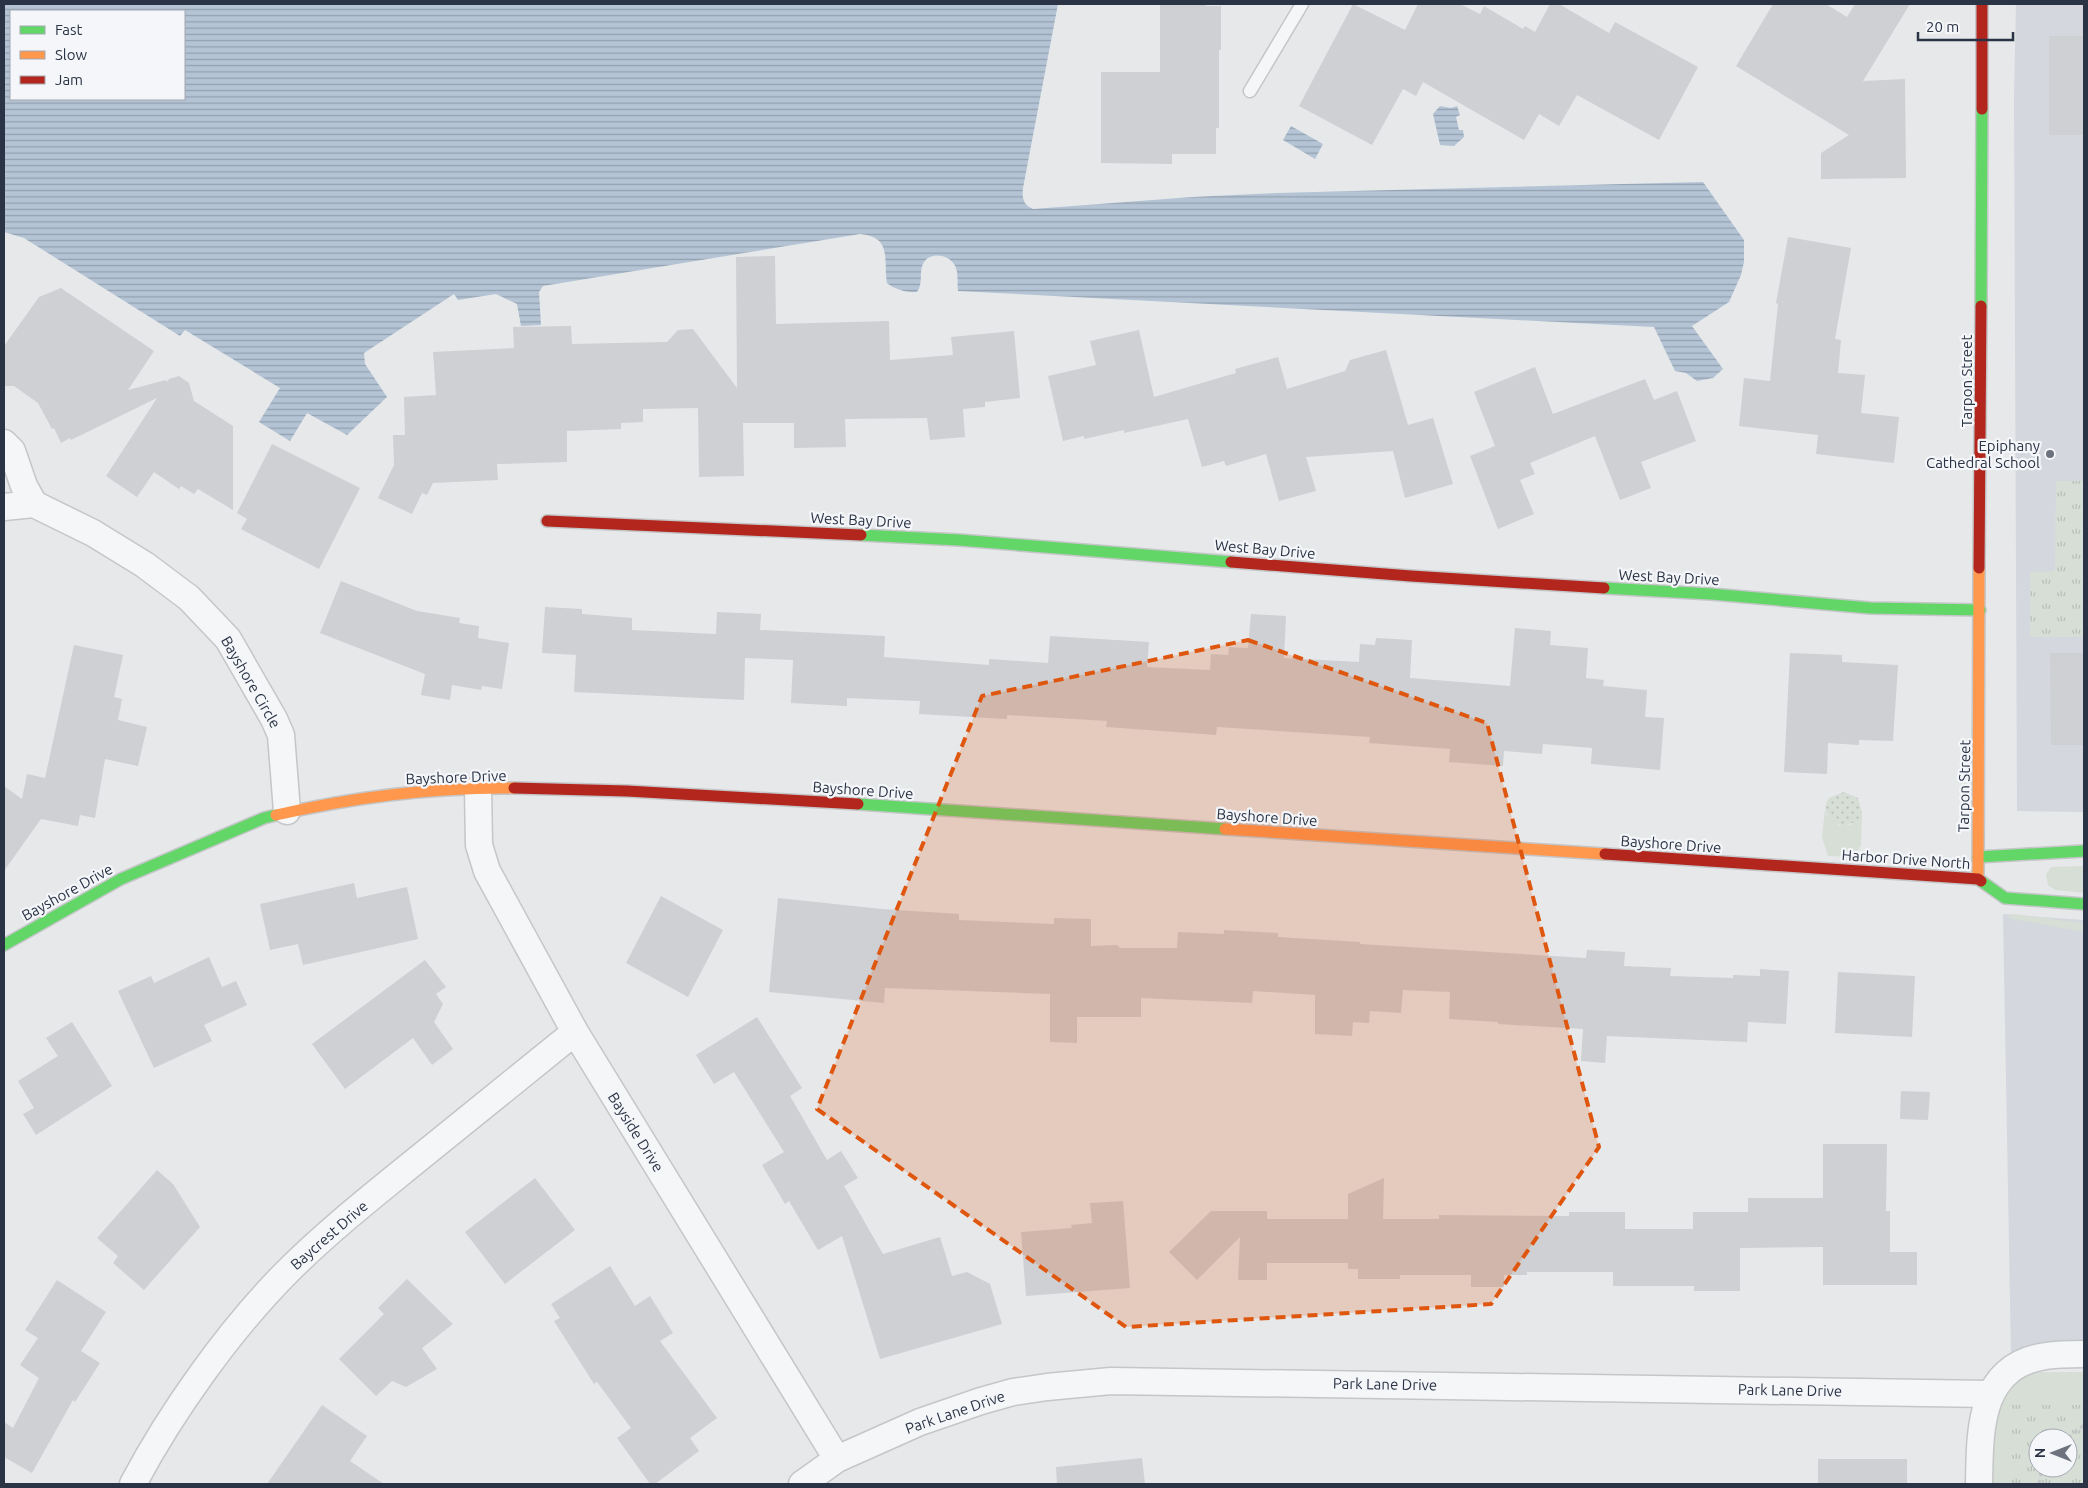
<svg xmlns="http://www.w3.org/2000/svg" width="2088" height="1488" viewBox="0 0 2088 1488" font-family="Ubuntu,sans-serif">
  <defs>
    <pattern id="park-tufts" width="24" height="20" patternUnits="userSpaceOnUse" patternTransform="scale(1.25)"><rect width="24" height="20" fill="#d6ded6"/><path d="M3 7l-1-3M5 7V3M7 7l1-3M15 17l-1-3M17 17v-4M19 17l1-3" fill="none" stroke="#b8bfb9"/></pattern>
    <pattern id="garden-dots" width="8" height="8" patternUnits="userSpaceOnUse" patternTransform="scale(1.25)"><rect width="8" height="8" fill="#d6ded6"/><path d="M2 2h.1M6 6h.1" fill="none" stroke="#b8bfb9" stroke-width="1.8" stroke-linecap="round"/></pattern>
    <pattern id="water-rules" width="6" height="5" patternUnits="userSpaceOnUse" patternTransform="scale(1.25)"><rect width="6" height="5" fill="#b4c4d5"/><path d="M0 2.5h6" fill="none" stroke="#93a0af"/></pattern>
  </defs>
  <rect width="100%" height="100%" fill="#e6e8ea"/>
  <!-- built -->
  <path fill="#d4d7dd" d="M 2016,4 L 2084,4 L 2084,812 L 2017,811 L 2014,97 Z
    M 2003,914 L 2084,920 L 2084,1352 L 2011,1355 Z"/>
  <!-- grass -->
  <path fill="#d6ded6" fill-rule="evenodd" d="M 1825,809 L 1826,815 L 1839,826 L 1851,825 L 1862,813 L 1861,845 L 1854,857 L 1828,856 L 1822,837 Z
    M 2084,866 L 2084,893 L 2055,890 L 2048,885 L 2046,875 L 2051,867 Z
    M 2013,914 L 2084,923 L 2084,932 L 2007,918 Z
    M 2041,1372 L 2084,1372 L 2084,1484 L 1993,1484 C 1993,1452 1989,1401 2020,1380 C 2026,1375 2034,1374 2041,1372 ZM 2038,1438 L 2068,1438 L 2068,1468 L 2038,1468 Z"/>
  <!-- park -->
  <path fill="url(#park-tufts)" fill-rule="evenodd" d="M 2056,481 L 2084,481 L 2084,637 L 2030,637 L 2030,572 L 2055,571 Z
    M 2006,1405 L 2084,1405 L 2084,1484 L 2005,1484 ZM 2038,1438 L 2068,1438 L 2068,1468 L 2038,1468 Z"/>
  <!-- garden -->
  <path fill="url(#garden-dots)" d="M 1844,792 L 1858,798 L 1862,813 L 1857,821 L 1845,826 C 1830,825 1820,811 1829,798 Z"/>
  <!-- water -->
  <path fill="url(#water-rules)" fill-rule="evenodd" d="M 4,4 L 1058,4 L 1023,188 C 1022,198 1023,205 1033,209 L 1192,197 L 1277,193 L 1703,182 L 1744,240 L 1744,262 L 1741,275 L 1729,302 L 1692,326 L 1723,369 L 1713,378 L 1697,381 L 1686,373 L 1675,371 L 1654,327 L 958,291 C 957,282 959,271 954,264 C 948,254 930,252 924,262 C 918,271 924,283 917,292 C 907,293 894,289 887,283 C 883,260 893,237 860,234 L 543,286 L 539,292 L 541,325 L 521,326 L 517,304 L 496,294 L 458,300 L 454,294 L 364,353 L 365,364 L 387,397 L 347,435 L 307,413 L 290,441 L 259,422 L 280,388 L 185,330 L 180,336 L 24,238 L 4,232 ZM 11,11 L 184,11 L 184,99 L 11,99 Z
    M 1440,106 L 1451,108 L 1457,106 L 1460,115 L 1456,117 L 1459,130 L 1463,130 L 1464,137 L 1454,146 L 1440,145 L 1433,114 Z
    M 1291,126 L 1323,144 L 1315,159 L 1283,140 Z"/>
  <!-- building -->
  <path fill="#ced0d3" d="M 1160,4 L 1206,4 L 1206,6 L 1221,6 L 1221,50 L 1219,50 L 1219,128 L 1216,128 L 1216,154 L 1172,154 L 1172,164 L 1101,163 L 1101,72 L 1160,72 Z
    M 1353,4 L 1405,30 L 1418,4 L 1460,4 L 1480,14 L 1484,6 L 1523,29 L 1525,26 L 1535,32 L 1550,4 L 1559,4 L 1609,33 L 1615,22 L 1698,67 L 1659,140 L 1577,95 L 1559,126 L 1539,114 L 1524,140 L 1423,82 L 1416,96 L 1403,89 L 1372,145 L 1299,106 Z
    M 1773,4 L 1826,4 L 1847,17 L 1855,4 L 1910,4 L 1863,81 L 1905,79 L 1906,178 L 1821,179 L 1821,153 L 1849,135 L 1736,66 Z
    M 2049,36 L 2084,36 L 2084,135 L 2049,135 Z
    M 1788,237 L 1851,248 L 1835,339 L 1841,340 L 1838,373 L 1865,375 L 1861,413 L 1899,417 L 1894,463 L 1816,454 L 1818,435 L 1739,426 L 1744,378 L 1770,381 L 1778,304 L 1776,303 Z
    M 775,256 L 776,324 L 889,321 L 890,360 L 953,355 L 951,337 L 1014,331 L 1020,398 L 985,402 L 985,407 L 963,409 L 965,437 L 930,440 L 927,418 L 845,419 L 846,447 L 794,448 L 794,423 L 743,423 L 744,476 L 699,477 L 698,408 L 643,409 L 643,422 L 621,423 L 621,429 L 567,431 L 567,462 L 497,464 L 498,480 L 433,483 L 427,495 L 422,493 L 412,514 L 378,498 L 394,465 L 393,435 L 405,435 L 404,397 L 436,395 L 433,352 L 514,348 L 513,327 L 571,326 L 572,344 L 667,342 L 678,330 L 693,329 L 737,388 L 736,257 Z
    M 61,288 L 154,351 L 128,390 L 166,380 L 167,382 L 169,379 L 179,376 L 189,383 L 194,401 L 233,426 L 233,510 L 198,489 L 194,494 L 181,486 L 179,489 L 154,472 L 137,497 L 106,476 L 157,398 L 71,440 L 70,438 L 61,443 L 54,428 L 52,429 L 38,403 L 14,386 L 4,386 L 4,346 L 39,297 Z
    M 1139,330 L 1154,397 L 1236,373 L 1235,369 L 1278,357 L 1287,389 L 1345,371 L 1350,360 L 1386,350 L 1408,425 L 1433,418 L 1453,484 L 1405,498 L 1393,451 L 1306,457 L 1316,491 L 1279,501 L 1266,454 L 1226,466 L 1224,461 L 1202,467 L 1188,419 L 1124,433 L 1124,430 L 1084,439 L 1084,436 L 1063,441 L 1048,376 L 1096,365 L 1090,341 Z
    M 1535,367 L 1553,414 L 1645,379 L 1654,400 L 1677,391 L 1696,441 L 1641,462 L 1651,488 L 1620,500 L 1595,436 L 1530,463 L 1535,474 L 1520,480 L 1534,514 L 1498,529 L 1470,456 L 1495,446 L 1474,392 Z
    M 272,444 L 360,488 L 319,569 L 241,529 L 247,519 L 237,513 Z
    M 341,581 L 417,611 L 460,618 L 459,623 L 479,626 L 478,638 L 509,643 L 502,689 L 482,686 L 481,690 L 452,685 L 450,700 L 421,695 L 425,674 L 320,633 Z
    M 545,607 L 582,609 L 582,614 L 632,618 L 632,630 L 716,634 L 717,612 L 761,614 L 760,630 L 885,636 L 884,657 L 989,665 L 989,659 L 1048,663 L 1050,636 L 1149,642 L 1147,667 L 1210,670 L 1211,654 L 1228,655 L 1229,647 L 1248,648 L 1251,614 L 1286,616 L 1284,658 L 1359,662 L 1360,644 L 1375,645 L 1376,638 L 1412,640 L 1410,678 L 1510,686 L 1515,628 L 1551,631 L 1550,645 L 1588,648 L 1586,678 L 1604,680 L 1603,686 L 1647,690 L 1645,717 L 1664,718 L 1660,770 L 1591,764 L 1592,748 L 1543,744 L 1542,754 L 1504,751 L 1503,766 L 1449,762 L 1450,749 L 1369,743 L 1370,737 L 1217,727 L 1216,735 L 1106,727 L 1107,721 L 1007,715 L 1007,719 L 919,714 L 920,701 L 847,698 L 847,706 L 791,703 L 793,660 L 745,658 L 744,700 L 574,692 L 576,655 L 542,653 Z
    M 74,645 L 123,655 L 114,697 L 122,699 L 118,720 L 147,727 L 138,766 L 105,759 L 95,818 L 80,815 L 78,826 L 41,819 L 4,871 L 4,786 L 22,799 L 27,774 L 45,778 Z
    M 1790,653 L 1842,655 L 1842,662 L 1898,665 L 1893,741 L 1859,740 L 1859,745 L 1828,743 L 1827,774 L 1784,772 Z
    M 2050,653 L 2084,653 L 2084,745 L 2051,745 Z
    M 354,883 L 357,898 L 407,887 L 418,939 L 303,965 L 298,944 L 270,950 L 260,904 Z
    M 661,896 L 723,930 L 688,997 L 626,963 Z
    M 778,898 L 882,909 L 959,914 L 959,920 L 1054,924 L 1054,918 L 1091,919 L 1091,946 L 1117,945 L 1120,948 L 1177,948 L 1178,932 L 1224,934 L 1224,930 L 1278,933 L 1278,937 L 1360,942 L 1360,944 L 1586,958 L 1587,950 L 1625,952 L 1624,966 L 1671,968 L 1670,976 L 1733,978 L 1733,975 L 1760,976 L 1760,969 L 1789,971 L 1786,1024 L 1748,1022 L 1747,1042 L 1607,1036 L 1605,1063 L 1581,1061 L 1583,1029 L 1498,1024 L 1498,1022 L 1449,1019 L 1450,992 L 1403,990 L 1401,1013 L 1370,1011 L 1369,1023 L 1353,1022 L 1352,1036 L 1315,1034 L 1315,995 L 1253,991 L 1252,1003 L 1141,998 L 1141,1017 L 1077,1017 L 1077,1043 L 1050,1042 L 1050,994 L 885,988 L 884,1003 L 769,992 Z
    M 209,957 L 222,987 L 236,981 L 247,1005 L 204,1025 L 212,1041 L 154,1068 L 118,991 L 151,976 L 154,983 Z
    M 425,960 L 446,987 L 436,994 L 443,1004 L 434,1022 L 453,1049 L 432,1065 L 413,1038 L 345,1089 L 312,1044 Z
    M 1838,972 L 1915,976 L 1912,1037 L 1835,1033 Z
    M 757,1017 L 802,1088 L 790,1096 L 827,1160 L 841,1151 L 858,1178 L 844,1186 L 883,1254 L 940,1237 L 952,1276 L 967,1272 L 990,1284 L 1002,1324 L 880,1359 L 842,1236 L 818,1250 L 789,1201 L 785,1204 L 762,1165 L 784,1152 L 734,1072 L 714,1084 L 696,1055 Z
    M 72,1022 L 112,1086 L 36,1135 L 23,1114 L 34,1108 L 18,1081 L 58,1056 L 46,1038 Z
    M 1901,1091 L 1930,1092 L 1928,1120 L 1900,1119 Z
    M 1823,1144 L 1887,1144 L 1886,1211 L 1890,1211 L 1890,1252 L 1917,1252 L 1917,1285 L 1823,1285 L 1823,1247 L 1740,1248 L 1740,1291 L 1694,1291 L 1694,1286 L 1613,1286 L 1613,1272 L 1527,1272 L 1527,1275 L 1504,1275 L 1504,1287 L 1471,1287 L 1471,1275 L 1400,1275 L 1400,1279 L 1358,1279 L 1358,1269 L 1348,1269 L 1348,1263 L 1267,1263 L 1267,1280 L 1238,1280 L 1240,1237 L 1197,1280 L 1169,1252 L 1211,1211 L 1267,1211 L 1267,1219 L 1348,1219 L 1348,1194 L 1384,1178 L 1383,1219 L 1439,1219 L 1439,1215 L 1569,1216 L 1569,1212 L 1625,1212 L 1625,1229 L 1693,1229 L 1693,1212 L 1748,1212 L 1748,1198 L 1823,1198 Z
    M 157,1170 L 173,1184 L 200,1227 L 144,1290 L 113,1263 L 118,1256 L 97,1238 Z
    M 535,1178 L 575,1230 L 505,1284 L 465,1232 Z
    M 1123,1201 L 1130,1288 L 1026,1296 L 1021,1232 L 1072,1228 L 1071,1225 L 1092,1223 L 1090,1203 Z
    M 610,1266 L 635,1306 L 650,1296 L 673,1333 L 660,1341 L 717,1418 L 690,1438 L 699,1451 L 655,1484 L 650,1484 L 617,1438 L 631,1428 L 597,1382 L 594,1384 L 554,1321 L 560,1318 L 551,1304 Z
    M 407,1279 L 453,1324 L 422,1348 L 437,1369 L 406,1387 L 392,1381 L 376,1396 L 339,1359 L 384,1314 L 378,1308 Z
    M 57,1280 L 106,1312 L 81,1351 L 100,1363 L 75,1402 L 73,1400 L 32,1473 L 4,1457 L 4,1422 L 13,1428 L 39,1378 L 20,1365 L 38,1338 L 25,1330 Z
    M 322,1405 L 367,1436 L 350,1461 L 384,1484 L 267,1484 Z
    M 1142,1458 L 1145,1484 L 1057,1484 L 1056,1467 Z
    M 1818,1459 L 1907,1459 L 1907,1484 L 1818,1484 Z"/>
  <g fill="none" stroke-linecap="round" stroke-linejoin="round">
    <defs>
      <path id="lane" d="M 1250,91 L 1302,4"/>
      <path id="street" d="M 4,443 L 12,451 L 24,486 L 34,504 L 4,507
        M 34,504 L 93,533 L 145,565 L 189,598 L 228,639 L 274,719 L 281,735 L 287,811
        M 478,789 L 479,845 L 487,871 L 575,1032 L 837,1459
        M 133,1484 C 171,1412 230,1329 288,1271 C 327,1232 370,1198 413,1163 C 467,1119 521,1076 575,1032
        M 802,1484 L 837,1459 L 920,1422 L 981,1401 L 1013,1392 L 1047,1387 L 1111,1381 L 1990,1394
        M 1979,1484 C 1980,1431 1978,1366 2046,1356 C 2058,1354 2072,1354 2084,1354"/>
      <path id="fast" d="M 1981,306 L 1982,109
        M 861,535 L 959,540 L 1231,562
        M 1604,588 L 1711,594 L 1870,608 L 1980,610
        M 858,804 L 1225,829
        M 1978,857 L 2084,851
        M 1981,881 L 2005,898 L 2084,904
        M 4,945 L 121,879 L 264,818 L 276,815"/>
      <path id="slow" d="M 276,815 C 354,797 433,787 514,788
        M 1225,829 L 1605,854
        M 1978,879 L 1979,568"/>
      <path id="jam" d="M 1982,109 L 1982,4
        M 547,521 L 861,535
        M 1231,562 L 1411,576 L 1604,588
        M 1979,568 L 1981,306
        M 514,788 L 627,791 L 858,804
        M 1605,854 L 1978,879 L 1981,881"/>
    </defs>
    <!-- lane casing -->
    <use href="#lane" stroke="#c4c6c8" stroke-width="15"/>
    <!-- street casing -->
    <use href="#street" stroke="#c4c6c8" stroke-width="29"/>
    <!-- fast casing -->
    <use href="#fast" stroke="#c4c6c8" stroke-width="14"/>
    <!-- slow casing -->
    <use href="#slow" stroke="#c4c6c8" stroke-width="14"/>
    <!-- jam casing -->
    <use href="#jam" stroke="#c4c6c8" stroke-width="14"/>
    <!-- path -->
    <path stroke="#c5c6ca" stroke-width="3" stroke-dasharray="4 4" stroke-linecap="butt" d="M 2068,1438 L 2084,1425
      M 2039,1484 L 2042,1468"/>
    <!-- lane -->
    <use href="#lane" stroke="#f5f6f7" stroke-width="12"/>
    <!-- street -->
    <use href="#street" stroke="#f5f6f7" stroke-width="26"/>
    <!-- fast -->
    <use href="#fast" stroke="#63d668" stroke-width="11"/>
    <!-- slow -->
    <use href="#slow" stroke="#ff974d" stroke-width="11"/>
    <!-- jam -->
    <use href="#jam" stroke="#b3261e" stroke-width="11"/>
  </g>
  <!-- marked area -->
  <path fill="#df570f" fill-opacity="0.2" stroke="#df570f" stroke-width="4" stroke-dasharray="10 6" stroke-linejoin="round" d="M 1248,640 L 1487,723 L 1599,1147 L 1491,1304 L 1126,1327 L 817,1109 L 982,696 Z"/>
  <!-- markers -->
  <circle fill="#6c737f" stroke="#f4f6f9" stroke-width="2" cx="2050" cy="454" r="5"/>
  <g text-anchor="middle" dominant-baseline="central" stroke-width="4.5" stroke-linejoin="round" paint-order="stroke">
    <!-- street labels -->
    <g font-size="15" fill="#2b3445" stroke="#f4f6f9">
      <text transform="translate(1966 381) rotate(-90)">Tarpon Street</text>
      <text transform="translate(861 520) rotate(3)">West Bay Drive</text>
      <text transform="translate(1265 549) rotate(5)">West Bay Drive</text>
      <text transform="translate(1669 577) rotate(3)">West Bay Drive</text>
      <text transform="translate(251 682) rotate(60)">Bayshore Circle</text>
      <text transform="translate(456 777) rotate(-2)">Bayshore Drive</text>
      <text transform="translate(1964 786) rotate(-89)">Tarpon Street</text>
      <text transform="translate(863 790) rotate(4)">Bayshore Drive</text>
      <text transform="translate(1267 817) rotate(4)">Bayshore Drive</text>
      <text transform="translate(1671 844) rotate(4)">Bayshore Drive</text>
      <text transform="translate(1906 859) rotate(4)">Harbor Drive North</text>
      <text transform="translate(67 892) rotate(-29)">Bayshore Drive</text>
      <text transform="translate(636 1132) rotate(58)">Bayside Drive</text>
      <text transform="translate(329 1235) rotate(-41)">Baycrest Drive</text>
      <text transform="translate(1385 1384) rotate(1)">Park Lane Drive</text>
      <text transform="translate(1790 1390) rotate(1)">Park Lane Drive</text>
      <text transform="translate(955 1412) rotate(-19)">Park Lane Drive</text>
    </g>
    <!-- poi labels -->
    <g font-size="15" fill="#2b3445" stroke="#f4f6f9" text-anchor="end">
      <text x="2040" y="445">Epiphany<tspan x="2040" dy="17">Cathedral School</tspan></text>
    </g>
  </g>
  <!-- border -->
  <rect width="2088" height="1488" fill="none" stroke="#2b3445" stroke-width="10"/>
  <!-- legend -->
  <rect x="10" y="10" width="175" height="90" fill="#f4f6f9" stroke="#a4a8b1"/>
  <rect x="20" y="26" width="25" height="8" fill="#63d668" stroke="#a4a8b1"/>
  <text x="55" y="35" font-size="15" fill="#2b3445">Fast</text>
  <rect x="20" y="51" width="25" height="8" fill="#ff974d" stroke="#a4a8b1"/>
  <text x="55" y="60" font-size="15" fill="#2b3445">Slow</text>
  <rect x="20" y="76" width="25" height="8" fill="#b3261e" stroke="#a4a8b1"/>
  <text x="55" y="85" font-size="15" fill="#2b3445">Jam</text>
  <!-- north arrow -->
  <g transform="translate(2053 1453) rotate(270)"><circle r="24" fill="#f4f6f9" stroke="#a4a8b1"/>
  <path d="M0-4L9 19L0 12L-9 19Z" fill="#6c737f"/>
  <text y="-8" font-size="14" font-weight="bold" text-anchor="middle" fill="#2b3445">N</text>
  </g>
  <!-- scale -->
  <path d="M1918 32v8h95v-8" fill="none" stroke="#2b3445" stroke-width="2.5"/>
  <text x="1926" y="32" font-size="15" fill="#2b3445" stroke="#f4f6f9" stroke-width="4" paint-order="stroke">20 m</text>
</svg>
